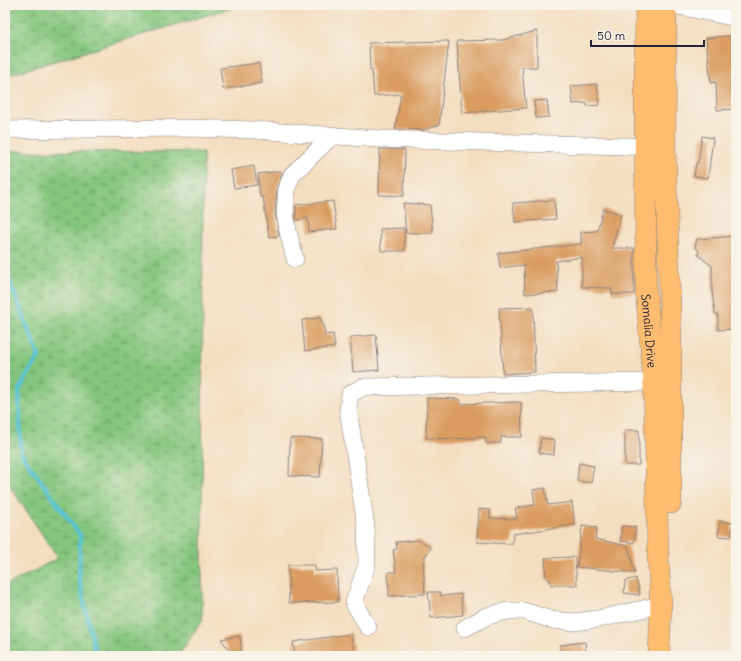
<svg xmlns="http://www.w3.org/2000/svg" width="741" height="661" viewBox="0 0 741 661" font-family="Delius,sans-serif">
  <defs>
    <pattern id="wetland-marsh" width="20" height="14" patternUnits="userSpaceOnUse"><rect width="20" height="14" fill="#85c67e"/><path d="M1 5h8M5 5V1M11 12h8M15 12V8" fill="none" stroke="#6ca068"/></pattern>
  </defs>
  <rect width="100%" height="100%" fill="#f7f3e8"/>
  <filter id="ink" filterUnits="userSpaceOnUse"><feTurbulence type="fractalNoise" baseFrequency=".025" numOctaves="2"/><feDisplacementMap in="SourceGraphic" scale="8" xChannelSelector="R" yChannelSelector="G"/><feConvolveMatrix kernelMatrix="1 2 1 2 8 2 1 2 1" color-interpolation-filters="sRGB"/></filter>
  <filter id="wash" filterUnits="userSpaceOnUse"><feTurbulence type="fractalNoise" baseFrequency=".012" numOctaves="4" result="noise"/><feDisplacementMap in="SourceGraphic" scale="16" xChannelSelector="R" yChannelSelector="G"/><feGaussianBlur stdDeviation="0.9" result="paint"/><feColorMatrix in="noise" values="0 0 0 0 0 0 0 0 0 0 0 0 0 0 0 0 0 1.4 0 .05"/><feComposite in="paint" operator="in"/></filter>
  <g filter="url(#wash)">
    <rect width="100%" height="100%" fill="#f4dec1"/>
    <!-- wetland -->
    <path fill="url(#wetland-marsh)" stroke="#54745c" d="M 5,5 L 241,5 L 5,76 Z
      M 5,151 L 203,152 L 202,621 L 178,656 L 5,656 L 5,586 L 58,558 L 5,479 Z"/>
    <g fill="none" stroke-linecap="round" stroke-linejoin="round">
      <!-- stream -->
      <path stroke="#57c3cf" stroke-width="4.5" d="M 5,270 L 39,356 L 19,390 L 21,453 L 80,535 L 79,579 L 96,656"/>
    </g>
    <g id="blocks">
      <!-- building -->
      <path fill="#da9c60" d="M 537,31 L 537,67 L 522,67 L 526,108 L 462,113 L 457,41 L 502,40 Z
        M 736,35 L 736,109 L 717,110 L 716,82 L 711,83 L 706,38 Z
        M 449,41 L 439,125 L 423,130 L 395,129 L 401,94 L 374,96 L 372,70 L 370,70 L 369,43 Z
        M 259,63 L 262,83 L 223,89 L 220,68 Z
        M 597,84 L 600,105 L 587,106 L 586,103 L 573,104 L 571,86 Z
        M 547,100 L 549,117 L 536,118 L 534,101 Z
        M 702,136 L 713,138 L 708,178 L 694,176 L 696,163 L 698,163 Z
        M 380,149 L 405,150 L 404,196 L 379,195 Z
        M 254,166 L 257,185 L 234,188 L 231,170 Z
        M 281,171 L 282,174 L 277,187 L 275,212 L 279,236 L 269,237 L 263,197 L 260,197 L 258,174 Z
        M 554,200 L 556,219 L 515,222 L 513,203 Z
        M 333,201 L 337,229 L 309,232 L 308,218 L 296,220 L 296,205 Z
        M 403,203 L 430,205 L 433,233 L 406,233 Z
        M 603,209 L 621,214 L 612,248 L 634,248 L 634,294 L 612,294 L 611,288 L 582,287 L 582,257 L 556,261 L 558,292 L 525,294 L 524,265 L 500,268 L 498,253 L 581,244 L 581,232 L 597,231 Z
        M 404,228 L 405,251 L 381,251 L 380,229 Z
        M 736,236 L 736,273 L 735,273 L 734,293 L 735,329 L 718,330 L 718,314 L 715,314 L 712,291 L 712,266 L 698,255 L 699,251 L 695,247 L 697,239 Z
        M 533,307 L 535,372 L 503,374 L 499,308 Z
        M 320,318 L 323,324 L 325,335 L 333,334 L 335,347 L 305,351 L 302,320 Z
        M 376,335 L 379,370 L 353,372 L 350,337 Z
        M 427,398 L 460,399 L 460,404 L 521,402 L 522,437 L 501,437 L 501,443 L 486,443 L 485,437 L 456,439 L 426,438 Z
        M 625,430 L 639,430 L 639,465 L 625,465 Z
        M 290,438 L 322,439 L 320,477 L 289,476 Z
        M 541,438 L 555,440 L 554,455 L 539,453 Z
        M 579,463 L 594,466 L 591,483 L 577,481 Z
        M 545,488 L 548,505 L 572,502 L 575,525 L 513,534 L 512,544 L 477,542 L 479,509 L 490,510 L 490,518 L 517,519 L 515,508 L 535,505 L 533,490 Z
        M 720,521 L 733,523 L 731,537 L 718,536 Z
        M 582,526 L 597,528 L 595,539 L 628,546 L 635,573 L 577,567 Z
        M 622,526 L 636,527 L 634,543 L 620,541 Z
        M 419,540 L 431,548 L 423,559 L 425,594 L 389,596 L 388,572 L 396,572 L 393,550 L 397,549 L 396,542 Z
        M 575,557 L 577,585 L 551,585 L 550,579 L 546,579 L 545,558 Z
        M 288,565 L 315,565 L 315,571 L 337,570 L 338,602 L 289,603 Z
        M 636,578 L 640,595 L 624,593 L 625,581 Z
        M 428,592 L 440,592 L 441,596 L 461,594 L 463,615 L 431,618 Z
        M 351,634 L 354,656 L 295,656 L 293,642 Z
        M 240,636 L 242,656 L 233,656 L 221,639 Z
        M 585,642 L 586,656 L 561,656 L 560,645 Z"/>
    </g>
  </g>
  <g filter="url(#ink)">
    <use href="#blocks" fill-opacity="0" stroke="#8b807e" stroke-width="1"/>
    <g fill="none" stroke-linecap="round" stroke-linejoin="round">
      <defs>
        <path id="minor" d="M 674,5 L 736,18
          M 5,130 L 186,128 L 254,130 L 379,139 L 657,147
          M 295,259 L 288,231 L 285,213 L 287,188 L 292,175 L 333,135
          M 368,627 L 354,603 L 367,564 L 366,526 L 348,409 L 350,394 L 363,387 L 654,382
          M 465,628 L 487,616 L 508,611 L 524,611 L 552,620 L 575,622 L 598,619 L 661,605"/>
        <g id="major">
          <path id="s1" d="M 646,5 L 645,73 L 646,290 L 654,382 L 658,556 L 661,605 L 659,656"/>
          <path d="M 666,5 L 665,147 L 671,342 L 671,503"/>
        </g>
      </defs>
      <!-- minor casing -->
      <use href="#minor" stroke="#8b807e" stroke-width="18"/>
      <!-- major casing -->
      <use href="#major" stroke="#8b807e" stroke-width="22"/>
      <!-- minor -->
      <use href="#minor" stroke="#fff" stroke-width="17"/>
      <!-- major -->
      <use href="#major" stroke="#fdbc6f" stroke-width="21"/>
    </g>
  </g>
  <g text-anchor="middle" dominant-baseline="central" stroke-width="4" stroke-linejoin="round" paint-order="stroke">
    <!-- street labels -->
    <g font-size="12" fill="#22223b" stroke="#f7f3e8">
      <text stroke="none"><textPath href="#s1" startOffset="326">Somalia Drive</textPath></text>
    </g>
  </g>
  <!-- margin -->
  <rect width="741" height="661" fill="none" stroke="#f7f3e8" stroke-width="20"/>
  <!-- scale -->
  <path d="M591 40v6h113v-6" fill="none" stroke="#22223b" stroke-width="2"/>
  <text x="597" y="40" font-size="12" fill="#22223b" stroke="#f7f3e8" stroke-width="3" paint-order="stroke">50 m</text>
</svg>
